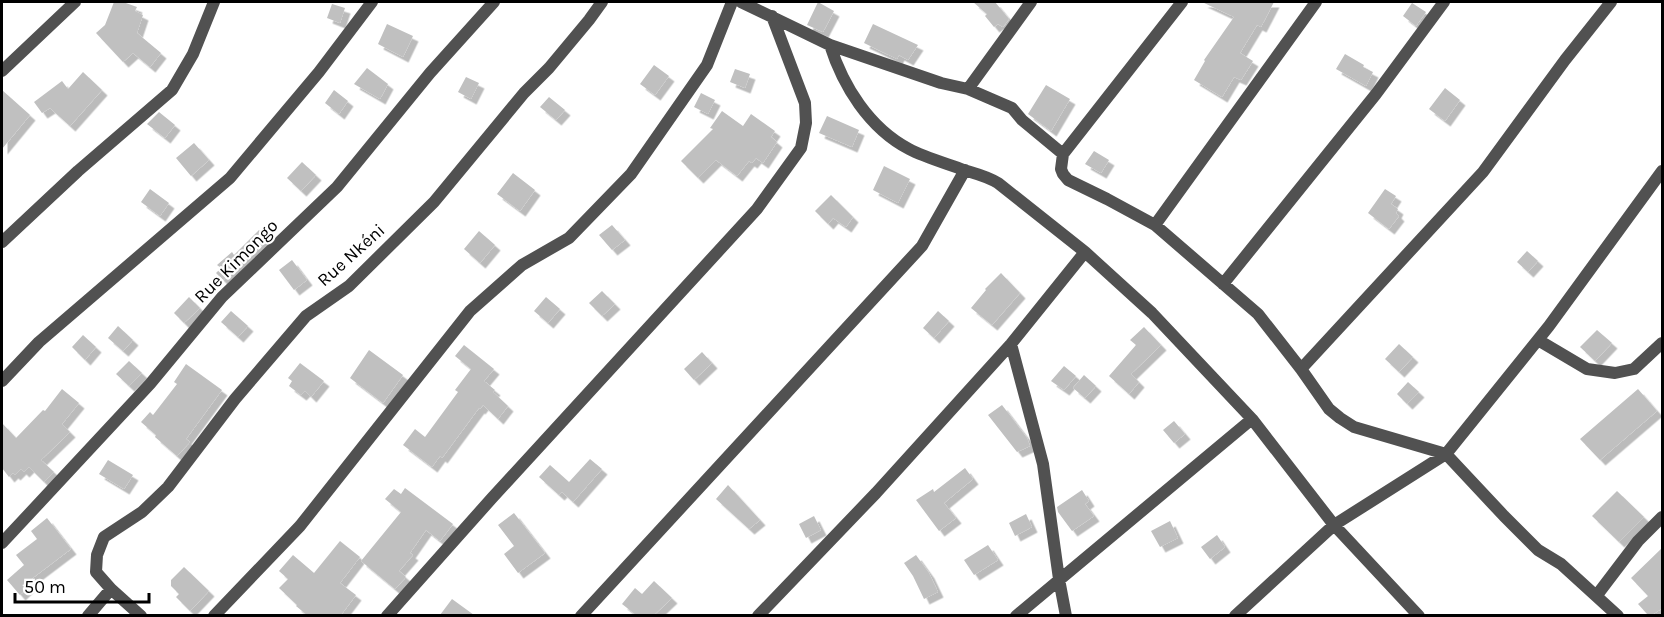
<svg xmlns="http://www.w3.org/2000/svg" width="1664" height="617" viewBox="0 0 1664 617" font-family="Karla,sans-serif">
  <defs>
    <filter id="shadow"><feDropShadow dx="5.5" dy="5.5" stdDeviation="0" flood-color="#0004"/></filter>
  </defs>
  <rect width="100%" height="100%" fill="#fff"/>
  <!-- building -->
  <path fill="#c0c0c0" filter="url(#shadow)" d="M 114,2 L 123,2 L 137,7 L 135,11 L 143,15 L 137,33 L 161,53 L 150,67 L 133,53 L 123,62 L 96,33 L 105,25 Z
    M 818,2 L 834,11 L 823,32 L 807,25 Z
    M 973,2 L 995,2 L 1009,19 L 1003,27 L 998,24 L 994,27 L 985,16 L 987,14 Z
    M 1202,2 L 1274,2 L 1261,27 L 1257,25 L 1240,53 L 1253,61 L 1241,80 L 1234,77 L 1222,97 L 1194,80 L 1205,61 L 1204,60 L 1234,17 Z
    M 1412,3 L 1426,12 L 1416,26 L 1403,16 Z
    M 332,4 L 345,8 L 340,23 L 327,18 Z
    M 387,24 L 413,36 L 403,57 L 378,44 Z
    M 873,24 L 918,45 L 908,60 L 899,55 L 897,59 L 864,43 Z
    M 1345,54 L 1364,65 L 1363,67 L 1373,72 L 1366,86 L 1336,69 Z
    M 654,65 L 669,76 L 655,95 L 640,84 Z
    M 367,68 L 388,84 L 380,99 L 354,84 Z
    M 735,69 L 750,74 L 745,88 L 730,82 Z
    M 83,72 L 102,90 L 70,126 L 50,108 L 42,113 L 34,102 L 62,81 L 68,89 Z
    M 466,77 L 479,83 L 471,99 L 458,92 Z
    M 1046,85 L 1070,99 L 1051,131 L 1028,114 Z
    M 1445,88 L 1460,100 L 1445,121 L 1429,109 Z
    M 2,90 L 30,115 L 2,149 Z
    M 334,90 L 348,101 L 339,114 L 325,103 Z
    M 701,93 L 715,100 L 708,114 L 694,107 Z
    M 549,97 L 565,110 L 556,120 L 540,107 Z
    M 722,111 L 743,126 L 751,114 L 775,131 L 771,137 L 777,142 L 763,163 L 756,158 L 752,163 L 749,161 L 737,176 L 716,160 L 698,178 L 681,161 L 713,129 L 710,128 Z
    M 159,112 L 175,125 L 165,138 L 147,124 Z
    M 827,116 L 859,130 L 852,147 L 819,133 Z
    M 194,143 L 209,160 L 191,176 L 176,158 Z
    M 1094,151 L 1109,160 L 1101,173 L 1085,164 Z
    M 302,162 L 316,175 L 301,191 L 287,178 Z
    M 884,166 L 910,179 L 898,203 L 873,190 Z
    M 513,173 L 535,190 L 520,211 L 497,194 Z
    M 150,189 L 169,203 L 160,216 L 141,202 Z
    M 1385,189 L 1396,196 L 1391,204 L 1398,209 L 1396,213 L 1399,216 L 1389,229 L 1368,213 Z
    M 831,195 L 853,217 L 846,227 L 833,218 L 828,224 L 815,211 Z
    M 612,225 L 625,240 L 612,250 L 599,235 Z
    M 259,230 L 268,239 L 251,257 L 223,280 L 216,273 L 221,268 L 217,265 L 232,252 L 234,255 Z
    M 479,231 L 495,245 L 480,263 L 464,249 Z
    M 1527,251 L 1538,261 L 1528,272 L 1517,262 Z
    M 292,260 L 307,280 L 294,290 L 279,270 Z
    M 1001,273 L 1020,293 L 992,325 L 971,308 L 986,290 L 985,289 Z
    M 602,291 L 615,304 L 602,316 L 589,303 Z
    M 189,297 L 200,308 L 184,323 L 174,313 Z
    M 546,297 L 560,309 L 548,323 L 534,311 Z
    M 231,311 L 248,326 L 238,337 L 221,322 Z
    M 938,311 L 949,321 L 934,338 L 923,328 Z
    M 118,326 L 133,340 L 123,351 L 108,338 Z
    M 1144,327 L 1161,345 L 1131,374 L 1139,382 L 1129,394 L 1109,376 L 1136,345 L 1130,340 Z
    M 1597,330 L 1612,343 L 1595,361 L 1580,347 Z
    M 83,335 L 96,347 L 85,360 L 72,347 Z
    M 1399,344 L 1413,357 L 1399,372 L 1385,359 Z
    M 464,345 L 494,369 L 484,381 L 495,390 L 493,392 L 508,406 L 498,419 L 483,405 L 480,409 L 479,408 L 442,458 L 440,456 L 432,467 L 403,445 L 415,429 L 425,437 L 458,392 L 455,390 L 471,369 L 455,356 Z
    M 369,350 L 403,375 L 383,403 L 350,378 Z
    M 702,352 L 712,363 L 694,380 L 684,369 Z
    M 129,361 L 142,373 L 129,386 L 116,374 Z
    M 300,363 L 324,381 L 311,397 L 305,391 L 301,395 L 289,386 L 292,381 L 288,378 Z
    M 186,364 L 222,390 L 186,439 L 190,442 L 177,456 L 155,437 L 156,435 L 141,422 L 150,412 L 153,415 L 177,384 L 174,382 Z
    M 1064,366 L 1076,376 L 1064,390 L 1051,381 Z
    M 1084,375 L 1096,386 L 1085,398 L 1073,388 Z
    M 1408,382 L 1419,392 L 1407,404 L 1397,394 Z
    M 62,389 L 79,403 L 62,424 L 70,432 L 41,460 L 54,472 L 44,482 L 29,467 L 24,472 L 21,469 L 15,475 L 13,473 L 9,477 L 2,468 L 2,423 L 16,438 L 43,410 L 45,411 Z
    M 1638,389 L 1657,411 L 1600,460 L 1580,439 Z
    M 1002,405 L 1027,438 L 1030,446 L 1017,452 L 988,415 Z
    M 1174,421 L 1185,434 L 1174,443 L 1163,430 Z
    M 590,459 L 602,469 L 573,502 L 562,492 L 559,495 L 539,477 L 550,465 L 569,482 Z
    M 108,460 L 133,475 L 124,489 L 99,474 Z
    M 965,468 L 973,479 L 944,503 L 956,518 L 939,531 L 916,500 L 933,489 L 934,492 Z
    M 728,485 L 760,520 L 749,529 L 716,499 Z
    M 405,488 L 453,524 L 440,541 L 426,530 L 410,553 L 413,555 L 399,571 L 406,577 L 395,589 L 361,561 L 401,512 L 385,499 L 394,489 L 401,494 Z
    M 1082,490 L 1089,501 L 1085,504 L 1094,516 L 1072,531 L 1058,512 L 1057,507 Z
    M 1617,491 L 1644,517 L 1619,542 L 1592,516 Z
    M 514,513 L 545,553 L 518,573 L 504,554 L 514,546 L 498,525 Z
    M 1026,514 L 1032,527 L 1015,536 L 1009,523 Z
    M 814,516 L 821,530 L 806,538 L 799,524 Z
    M 47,518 L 71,549 L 30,580 L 33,583 L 20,595 L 7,580 L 24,565 L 16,555 L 37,539 L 31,531 Z
    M 1170,521 L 1178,538 L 1160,547 L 1151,531 Z
    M 1217,535 L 1225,547 L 1210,559 L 1201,547 Z
    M 340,541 L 360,557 L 340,583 L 356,595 L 341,615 L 307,615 L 296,606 L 297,605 L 279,588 L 288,579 L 279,571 L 293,555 L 314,573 Z
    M 988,545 L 998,560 L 974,575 L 964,560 Z
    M 1662,548 L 1662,611 L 1661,609 L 1652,615 L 1648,615 L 1638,604 L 1648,596 L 1631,578 Z
    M 916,555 L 929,573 L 938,592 L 924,599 L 913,576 L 904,563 Z
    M 184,567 L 209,591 L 190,611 L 176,597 L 179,594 L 171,586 L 171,580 Z
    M 654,581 L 672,598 L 654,615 L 636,615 L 622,604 L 635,588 L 642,594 Z
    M 452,599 L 474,615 L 440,615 Z"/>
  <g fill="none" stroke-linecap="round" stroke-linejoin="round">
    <!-- minor -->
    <path stroke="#515151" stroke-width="12" d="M 741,2 L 830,45 L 941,83 L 968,89 L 1012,108 L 1022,120 L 1063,154
      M 1182,2 L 1063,154 L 1061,169 L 1063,174 L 1068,180 L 1107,199 L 1155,225 L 1258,314 L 1301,369 L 1329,409 L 1340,418 L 1354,427 L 1446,454 L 1504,516 L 1538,550 L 1561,564 L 1618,616
      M 830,45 C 843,86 869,128 909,149 C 924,157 948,164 964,170 C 977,174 987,176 998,183 L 1085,252 L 1152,313 L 1252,419 L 1334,525 L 1419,616
      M 2,71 L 75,2
      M 968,89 L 1031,2
      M 1155,225 L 1316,2
      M 2,242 L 78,171 L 172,90 L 193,54 L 214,2
      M 1223,284 L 1376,94 L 1444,2
      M 1538,340 L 1587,369 L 1615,373 L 1634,369 L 1662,343
      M 1011,344 L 1043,464 L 1059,579 L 1066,616
      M 1301,369 L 1483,172 L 1565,60 L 1611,2
      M 2,381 L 39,342 L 230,178 L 319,72 L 372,2
      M 2,543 L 150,384 L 222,297 L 337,187 L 430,73 L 494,2
      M 1597,595 L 1638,541 L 1662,517
      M 88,616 L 111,589
      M 141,616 L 111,589 L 96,572 L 97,555 L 104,537 L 142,512 L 168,487 L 235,399 L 306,316 L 349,286 L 434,202 L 524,93 L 549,68 L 589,20 L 602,2
      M 214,616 L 300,526 L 470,311 L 522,265 L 569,238 L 631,174 L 707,65 L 732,2
      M 387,616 L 492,498 L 757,209 L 801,148 L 806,123 L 805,103 L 772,16
      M 581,616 L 922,246 L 965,170
      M 758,616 L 876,493 L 1011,344 L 1085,252
      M 1016,616 L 1252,419
      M 1235,616 L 1334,525 L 1446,454 L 1549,326 L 1662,171"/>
  </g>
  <g text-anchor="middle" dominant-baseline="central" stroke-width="4.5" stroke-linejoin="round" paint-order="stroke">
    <!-- street labels -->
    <g font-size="18" fill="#000" stroke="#fff">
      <text transform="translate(351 255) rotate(-42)">Rue Nkéni</text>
      <text transform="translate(236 261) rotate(-45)">Rue Kimongo</text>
    </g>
  </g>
  <!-- border -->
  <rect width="1664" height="617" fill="none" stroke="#000000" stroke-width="6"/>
  <!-- scale -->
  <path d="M15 593v9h134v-9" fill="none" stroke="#000000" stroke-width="3"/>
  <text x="24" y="593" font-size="18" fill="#000000" stroke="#ffffff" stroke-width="4.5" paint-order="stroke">50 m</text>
</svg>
